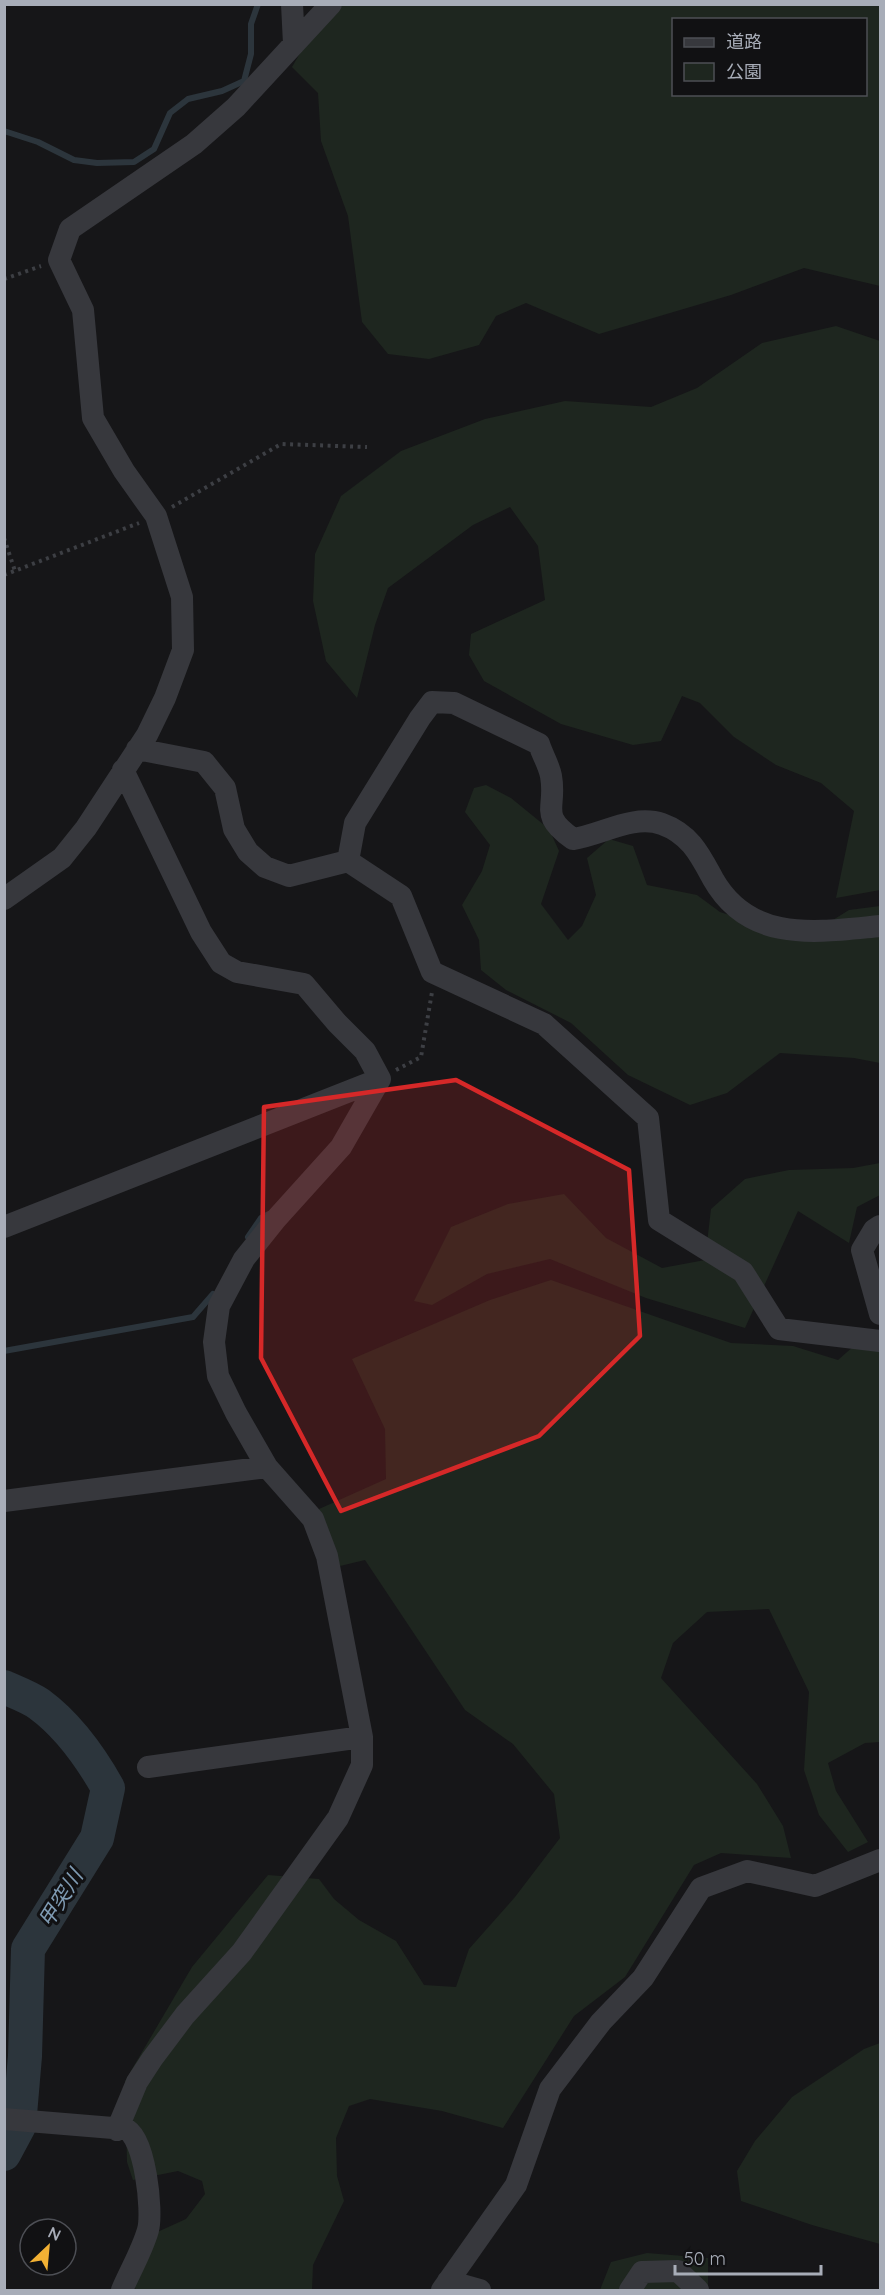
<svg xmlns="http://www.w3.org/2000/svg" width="885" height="2295" viewBox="0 0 885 2295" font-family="Quicksand,'Noto Sans JP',sans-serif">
  <rect width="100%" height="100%" fill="#161618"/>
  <!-- green -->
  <path fill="#1e261f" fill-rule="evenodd" d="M 328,5 L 880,5 L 880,286 L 804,268 L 731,295 L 599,334 L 526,303 L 496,316 L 479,345 L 429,359 L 388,354 L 362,322 L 348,216 L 321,141 L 318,93 L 292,67 ZM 674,20 L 866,20 L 866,94 L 674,94 Z
    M 836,326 L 880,341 L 880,890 L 836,898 L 854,811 L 821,783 L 776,765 L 734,737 L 700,703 L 682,696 L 661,741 L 633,745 L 561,724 L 484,681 L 469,655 L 471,634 L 545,600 L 538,546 L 510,507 L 473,525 L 388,588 L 375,625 L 357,698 L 326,661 L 313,601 L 315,554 L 341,496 L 401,451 L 485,419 L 565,401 L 651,407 L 697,388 L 762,343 Z
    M 486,785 L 511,798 L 549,829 L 559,851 L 541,904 L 568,940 L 582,926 L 596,895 L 587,858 L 609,839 L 633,846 L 647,885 L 697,895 L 720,912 L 751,922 L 812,933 L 849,910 L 880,906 L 880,1063 L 854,1058 L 780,1053 L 727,1093 L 690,1105 L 628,1075 L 571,1023 L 506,990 L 481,970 L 479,940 L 462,905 L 482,871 L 490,845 L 465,812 L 474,788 Z
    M 880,1163 L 880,1195 L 857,1207 L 849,1243 L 798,1211 L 745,1328 L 646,1298 L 550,1259 L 487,1274 L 432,1305 L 414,1301 L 451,1227 L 508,1204 L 564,1194 L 606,1238 L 662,1268 L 705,1260 L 711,1209 L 745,1179 L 789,1170 L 853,1168 Z
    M 551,1280 L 731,1343 L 793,1346 L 838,1360 L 863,1338 L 880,1338 L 880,1742 L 865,1743 L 828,1763 L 836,1791 L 868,1842 L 848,1852 L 819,1815 L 804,1770 L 809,1692 L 769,1609 L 707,1612 L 673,1643 L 661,1678 L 757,1784 L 783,1826 L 791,1858 L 721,1853 L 694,1865 L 625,1977 L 574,2016 L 503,2128 L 442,2111 L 370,2099 L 349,2106 L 336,2138 L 337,2176 L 344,2201 L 313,2265 L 312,2290 L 137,2290 L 121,2276 L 131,2244 L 186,2219 L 205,2194 L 202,2181 L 178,2171 L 133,2180 L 127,2162 L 125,2081 L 192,1967 L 268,1875 L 319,1879 L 334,1899 L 359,1920 L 396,1941 L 424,1985 L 456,1987 L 469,1949 L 515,1897 L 560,1838 L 554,1794 L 513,1744 L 465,1710 L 365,1560 L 340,1566 L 319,1509 L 386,1479 L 385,1429 L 352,1359 L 490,1300 Z
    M 880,2043 L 880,2244 L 812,2225 L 741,2201 L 737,2171 L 755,2141 L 792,2097 L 864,2049 Z
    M 647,2253 L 708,2258 L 708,2290 L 600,2290 L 611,2262 Z"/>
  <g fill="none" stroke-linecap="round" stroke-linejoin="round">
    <!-- stream -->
    <path stroke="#2c353c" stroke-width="6" d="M 4,131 L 38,142 L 74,160 L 97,163 L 134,162 L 154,149 L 170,113 L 188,99 L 222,91 L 244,81 L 251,54 L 251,24 L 258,4
      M 248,1237 L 261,1218 L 269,1214
      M 4,1351 L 193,1317 L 213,1294"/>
    <!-- river -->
    <path stroke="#2c353c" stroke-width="34" d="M 4,1687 C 15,1692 29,1697 39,1704 C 69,1726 90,1756 108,1788 L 97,1838 L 28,1949 L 25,2056 L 19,2126 L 4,2154"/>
    <!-- path -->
    <path stroke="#3d3f44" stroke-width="4" stroke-dasharray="3 4.5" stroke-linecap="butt" d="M 4,279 L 41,266
      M 172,507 L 281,444 L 367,447
      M 4,538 L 15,571
      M 4,575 L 139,523
      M 396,1070 L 421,1057 L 432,992"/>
    <!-- minor -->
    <path stroke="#37383d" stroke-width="22" d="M 292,4 L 294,44
      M 137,749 L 204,762 L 225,788 L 234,829 L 248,852 L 265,867 L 289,876 L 348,861 L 355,823 L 420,718 L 432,702 L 454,703 L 539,744 C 542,754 549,765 551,776 C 557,809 538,814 573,839 C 601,835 633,814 662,824 C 690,834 700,855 713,879 C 750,944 817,932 880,926
      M 123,770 L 201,932 L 221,963 L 237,972 L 304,984 L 337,1023 L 365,1051 L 380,1079
      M 348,861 L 401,896 L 432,972 L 544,1024 L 648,1118 L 659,1220 L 743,1272 L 779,1329 L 880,1341
      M 4,899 L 62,858 L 86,828 L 147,735 L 165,698 L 183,650 L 182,597 L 156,516 L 124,471 L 93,418 L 83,310 L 59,260 L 70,229 L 194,144 L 236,107 L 331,4
      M 880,1226 L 874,1230 L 862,1250 L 880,1314
      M 4,1227 L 380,1079
      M 4,1501 L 267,1467
      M 148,1767 L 362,1737
      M 4,2119 L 125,2129 C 145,2135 153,2212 148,2230 C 142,2251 130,2271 122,2290
      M 117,2130 L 137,2082 L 152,2059 L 185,2015 L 242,1952 L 338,1818 L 362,1765 L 362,1737 L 327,1556 L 313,1519 L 267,1467 L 236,1413 L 218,1376 L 214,1342 L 219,1306 L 244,1259 L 276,1219 L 341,1147 L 380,1079
      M 448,2281 L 480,2290
      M 442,2290 L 516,2185 L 550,2089 L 601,2022 L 643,1978 L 701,1888 L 747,1871 L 815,1886 L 880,1860
      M 630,2290 L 642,2272 L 678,2271 L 698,2290"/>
  </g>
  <!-- marked area -->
  <path fill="#d62828" fill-opacity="0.2" stroke="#d62828" stroke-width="4.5" stroke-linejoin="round" d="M 456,1080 L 629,1170 L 640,1336 L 539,1436 L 341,1511 L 261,1358 L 264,1107 Z"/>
  <g text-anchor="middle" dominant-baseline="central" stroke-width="6" stroke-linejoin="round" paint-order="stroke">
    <!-- water labels -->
    <g font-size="21" font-style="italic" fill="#7f9bb3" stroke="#111113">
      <text transform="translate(60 1898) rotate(-58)">甲突川</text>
    </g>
  </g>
  <!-- border -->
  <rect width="885" height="2295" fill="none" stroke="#a8adb8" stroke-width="12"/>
  <!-- legend -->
  <rect x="672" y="18" width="195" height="78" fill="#111113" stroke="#4d4f55" stroke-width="1.5"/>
  <rect x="684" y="38" width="30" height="9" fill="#37383d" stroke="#4d4f55" stroke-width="1.5"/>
  <text x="726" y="48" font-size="18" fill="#a8adb8">道路</text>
  <rect x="684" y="63" width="30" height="18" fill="#1e261f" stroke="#4d4f55" stroke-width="1.5"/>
  <text x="726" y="78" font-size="18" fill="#a8adb8">公園</text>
  <!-- north arrow -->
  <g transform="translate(48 2247) rotate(26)"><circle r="28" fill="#111113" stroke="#4d4f55" stroke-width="1.5"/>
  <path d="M0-4.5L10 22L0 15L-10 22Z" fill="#f2b134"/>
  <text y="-9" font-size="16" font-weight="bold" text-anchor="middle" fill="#a8adb8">N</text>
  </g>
  <!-- scale -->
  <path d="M675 2265v9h146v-9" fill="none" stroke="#a8adb8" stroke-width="3"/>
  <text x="684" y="2265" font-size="18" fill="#a8adb8" stroke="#111113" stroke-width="4.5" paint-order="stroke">50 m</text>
</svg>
